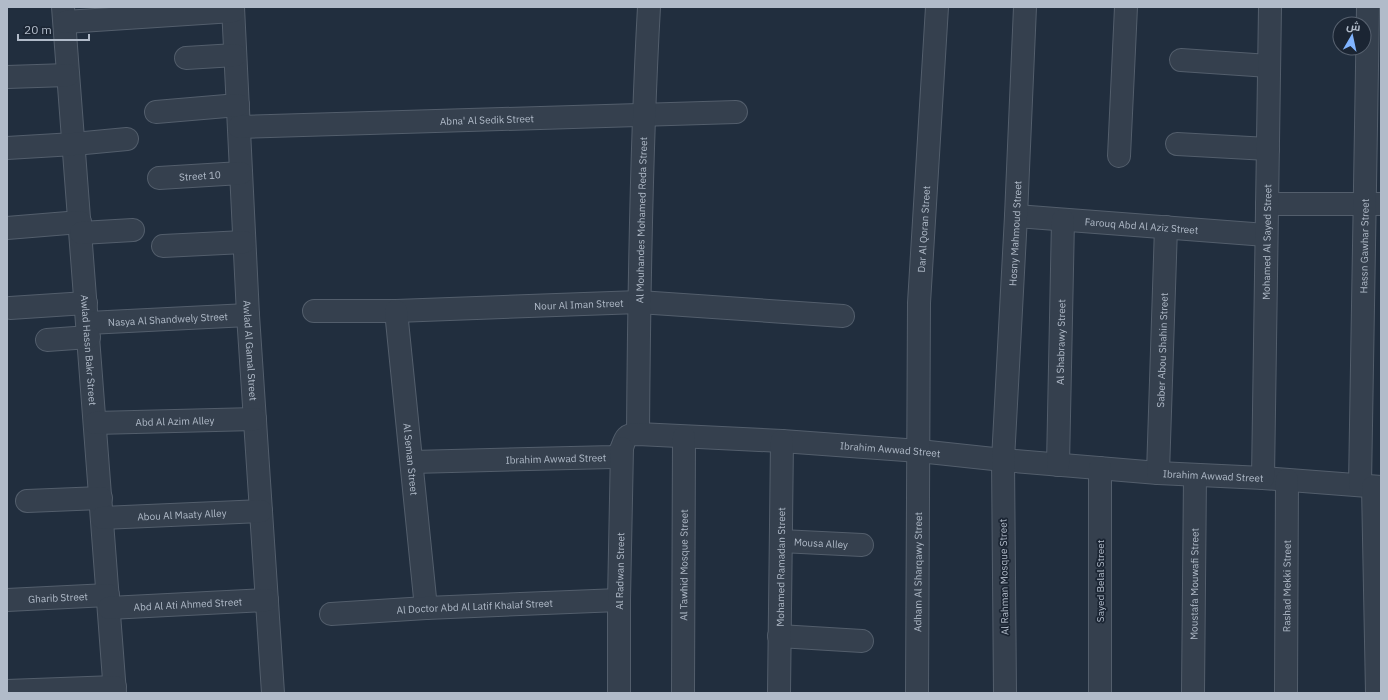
<svg xmlns="http://www.w3.org/2000/svg" width="1388" height="700" viewBox="0 0 1388 700" font-family="'IBM Plex Sans',Cairo,sans-serif">
  <rect width="100%" height="100%" fill="#212e3e"/>
  <g fill="none" stroke-linecap="round" stroke-linejoin="round">
    <defs>
      <g id="minor">
        <path id="s1" d="M 63,7 L 115,693"/>
        <path id="s2" d="M 233,7 L 248,315 L 273,693"/>
        <path d="M 65,22 L 233,11"/>
        <path d="M 186,58 L 235,55"/>
        <path d="M 1181,60 L 1269,66"/>
        <path d="M 7,77 L 68,75"/>
        <path d="M 156,112 L 238,105"/>
        <path id="s3" d="M 239,127 L 736,112"/>
        <path d="M 1177,144 L 1268,149"/>
        <path d="M 7,148 L 74,144 L 127,139"/>
        <path d="M 1119,156 L 1126,7"/>
        <path id="s4" d="M 159,178 L 241,173"/>
        <path d="M 1267,204 L 1381,204"/>
        <path id="s5" d="M 1016,216 L 1266,235"/>
        <path d="M 7,228 L 80,222"/>
        <path d="M 81,233 L 133,230"/>
        <path d="M 163,246 L 244,242"/>
        <path d="M 10,308 L 86,303"/>
        <path id="s6" d="M 314,311 L 396,311 L 639,302 L 843,316"/>
        <path id="s7" d="M 396,311 L 426,608"/>
        <path id="s8" d="M 88,323 L 248,315"/>
        <path d="M 47,340 L 89,337"/>
        <path id="s9" d="M 95,423 L 255,419"/>
        <path id="s10" d="M 638,434 C 639,291 641,149 649,7"/>
        <path id="s11" d="M 412,462 L 613,457 L 620,453 C 625,442 623,434 638,434 L 782,441 L 919,451 L 1003,460 L 1158,473 L 1263,478 L 1381,487"/>
        <path id="s12" d="M 1058,465 L 1063,220"/>
        <path d="M 1100,468 L 1100,693"/>
        <path id="s13" d="M 1158,473 L 1166,227"/>
        <path id="s14" d="M 1263,478 L 1270,7"/>
        <path id="s15" d="M 1360,485 L 1368,7"/>
        <path d="M 1373,487 L 1377,693"/>
        <path d="M 27,501 L 101,498"/>
        <path id="s16" d="M 102,518 L 261,511"/>
        <path id="s17" d="M 781,541 L 862,545"/>
        <path id="s18" d="M 7,600 L 108,595"/>
        <path id="s19" d="M 109,608 L 267,600"/>
        <path id="s20" d="M 331,614 L 426,608 L 619,600"/>
        <path d="M 779,636 L 862,641"/>
        <path d="M 7,691 L 115,687"/>
        <path id="s21" d="M 619,693 L 619,600 L 622,448"/>
        <path id="s22" d="M 683,693 L 684,437"/>
        <path id="s23" d="M 779,693 L 782,441"/>
        <path id="s24" d="M 917,693 L 919,303 L 937,7"/>
        <path id="s25" d="M 1005,693 L 1003,460 L 1016,216 L 1025,7"/>
        <path id="s26" d="M 1193,693 L 1195,475"/>
        <path id="s27" d="M 1286,693 L 1287,480"/>
      </g>
    </defs>
    <!-- minor casing -->
    <use href="#minor" stroke="#535e6c" stroke-width="24"/>
    <!-- minor -->
    <use href="#minor" stroke="#35404e" stroke-width="22"/>
  </g>
  <g text-anchor="middle" dominant-baseline="central" stroke-width="3.5" stroke-linejoin="round" paint-order="stroke">
    <!-- street labels -->
    <g font-size="10" fill="#b1bbc9" stroke="#1b2533">
      <text stroke="none"><textPath href="#s3" startOffset="248">Abna' Al Sedik Street</textPath></text>
      <text stroke="none"><textPath href="#s4" startOffset="41">Street 10</textPath></text>
      <text stroke="none"><textPath href="#s10" startOffset="214">Al Mouhandes Mohamed Reda Street</textPath></text>
      <text stroke="none"><textPath href="#s5" startOffset="126">Farouq Abd Al Aziz Street</textPath></text>
      <text stroke="none"><textPath href="#s24" startOffset="464">Dar Al Qoran Street</textPath></text>
      <text stroke="none"><textPath href="#s25" startOffset="460">Hosny Mahmoud Street</textPath></text>
      <text stroke="none"><textPath href="#s14" startOffset="236">Mohamed Al Sayed Street</textPath></text>
      <text stroke="none"><textPath href="#s15" startOffset="239">Hassn Gawhar Street</textPath></text>
      <text stroke="none"><textPath href="#s6" startOffset="265">Nour Al Iman Street</textPath></text>
      <text stroke="none"><textPath href="#s8" startOffset="80">Nasya Al Shandwely Street</textPath></text>
      <text stroke="none"><textPath href="#s12" startOffset="123">Al Shabrawy Street</textPath></text>
      <text stroke="none"><textPath href="#s1" startOffset="344">Awlad Hassn Bakr Street</textPath></text>
      <text stroke="none"><textPath href="#s2" startOffset="344">Awlad Al Gamal Street</textPath></text>
      <text stroke="none"><textPath href="#s13" startOffset="123">Saber Abou Shahin Street</textPath></text>
      <text stroke="none"><textPath href="#s9" startOffset="80">Abd Al Azim Alley</textPath></text>
      <text stroke="none"><textPath href="#s11" startOffset="491">Ibrahim Awwad Street</textPath></text>
      <text stroke="none"><textPath href="#s11" startOffset="144">Ibrahim Awwad Street</textPath></text>
      <text stroke="none"><textPath href="#s7" startOffset="149">Al Seman Street</textPath></text>
      <text stroke="none"><textPath href="#s11" startOffset="815">Ibrahim Awwad Street</textPath></text>
      <text stroke="none"><textPath href="#s16" startOffset="80">Abou Al Maaty Alley</textPath></text>
      <text stroke="none"><textPath href="#s17" startOffset="40">Mousa Alley</textPath></text>
      <text stroke="none"><textPath href="#s22" startOffset="128">Al Tawhid Mosque Street</textPath></text>
      <text stroke="none"><textPath href="#s23" startOffset="126">Mohamed Ramadan Street</textPath></text>
      <text stroke="none"><textPath href="#s21" startOffset="122">Al Radwan Street</textPath></text>
      <text stroke="none"><textPath href="#s24" startOffset="121">Adham Al Sharqawy Street</textPath></text>
      <text transform="translate(1004 577) rotate(-91)">Al Rahman Mosque Street</text>
      <text transform="translate(1100 581) rotate(-90)">Sayed Belal Street</text>
      <text stroke="none"><textPath href="#s26" startOffset="109">Moustafa Mouwafi Street</textPath></text>
      <text stroke="none"><textPath href="#s27" startOffset="107">Rashad Mekki Street</textPath></text>
      <text stroke="none"><textPath href="#s18" startOffset="51">Gharib Street</textPath></text>
      <text stroke="none"><textPath href="#s19" startOffset="79">Abd Al Ati Ahmed Street</textPath></text>
      <text stroke="none"><textPath href="#s20" startOffset="144">Al Doctor Abd Al Latif Khalaf Street</textPath></text>
    </g>
  </g>
  <!-- border -->
  <rect width="1388" height="700" fill="none" stroke="#b1bbc9" stroke-width="16"/>
  <!-- north arrow -->
  <g transform="translate(1352 36) rotate(9)"><circle r="19" fill="#1b2533" stroke="#57616f"/>
  <path d="M0-3L7 15L0 10L-7 15Z" fill="#80b4ff"/>
  <text y="-6" font-size="11" font-weight="bold" text-anchor="middle" fill="#b1bbc9">ش</text>
  </g>
  <!-- scale -->
  <path d="M18 34v6h71v-6" fill="none" stroke="#b1bbc9" stroke-width="2"/>
  <text x="24" y="34" font-size="12" fill="#b1bbc9" stroke="#1b2533" stroke-width="3" paint-order="stroke">20 m</text>
</svg>
